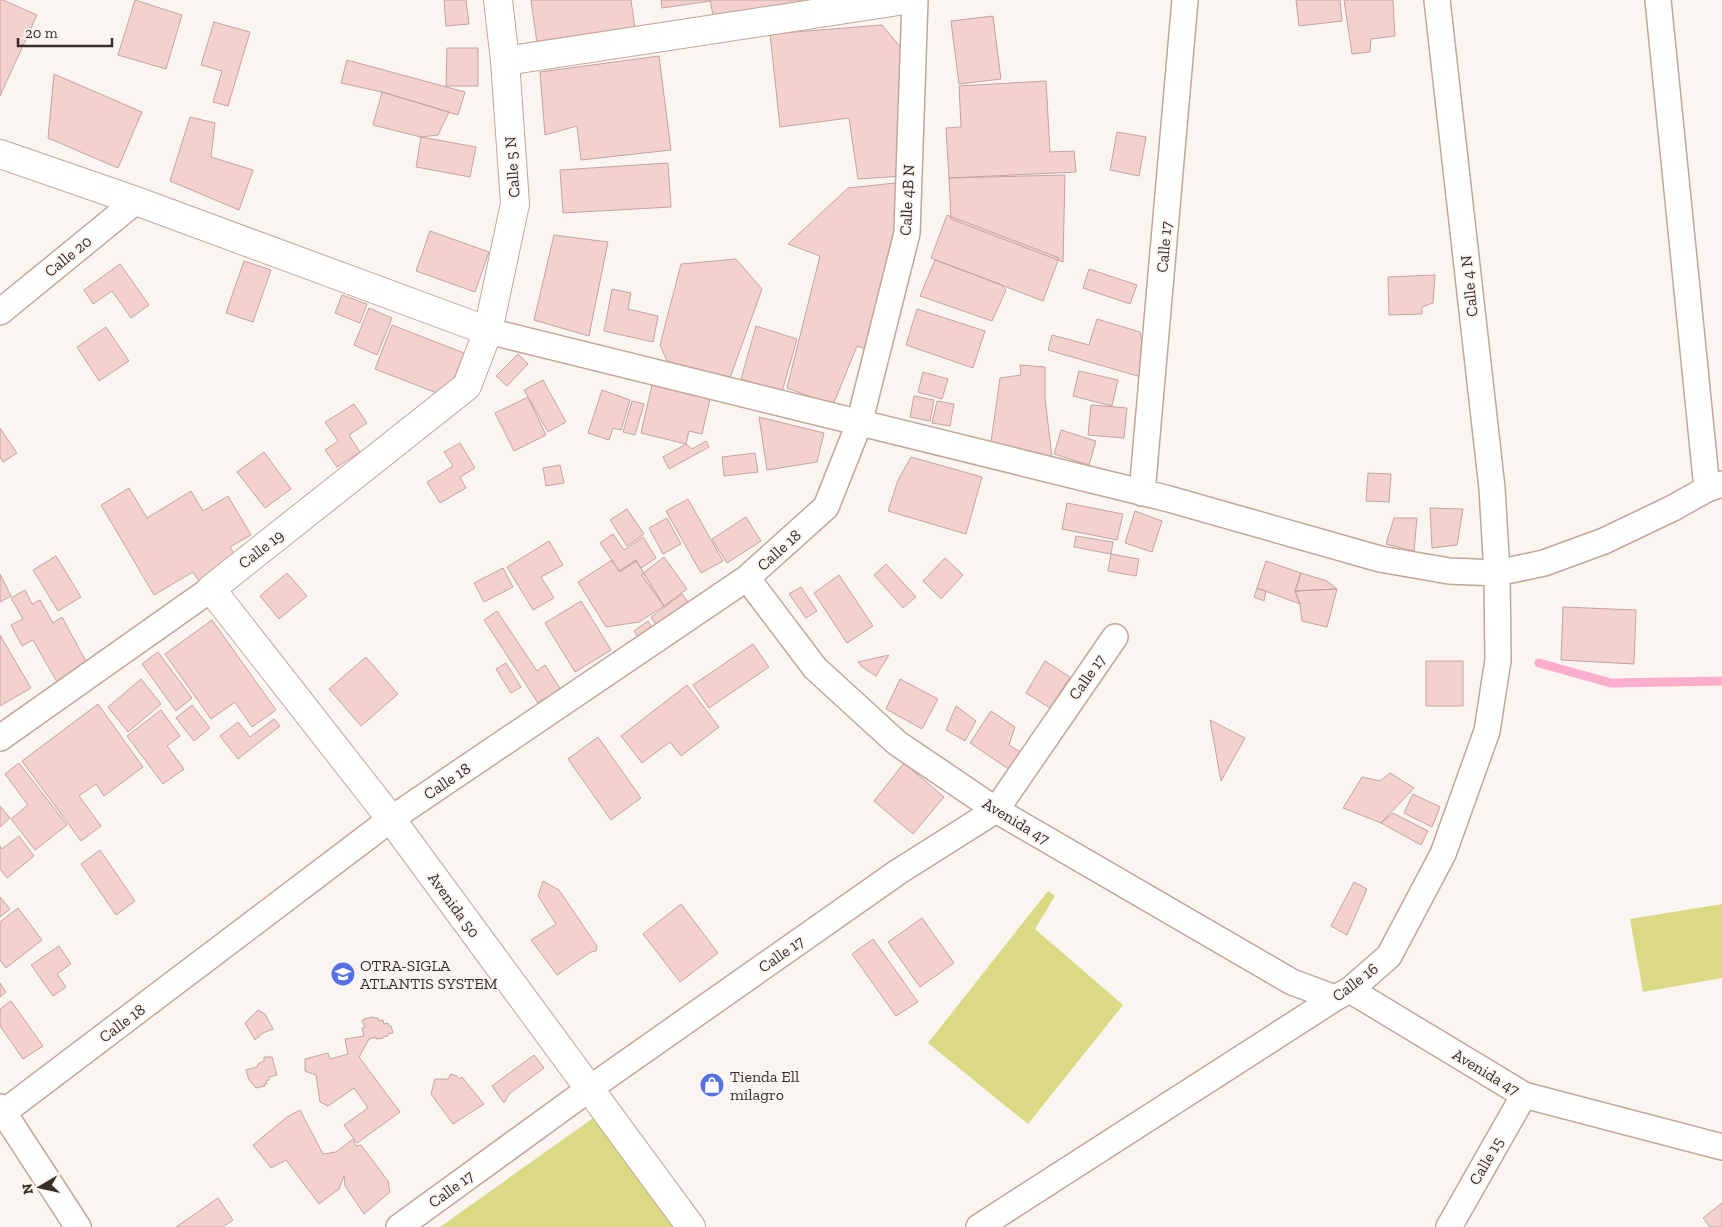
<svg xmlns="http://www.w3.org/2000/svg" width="1722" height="1227" viewBox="0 0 1722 1227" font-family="'Zilla Slab',serif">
  <rect width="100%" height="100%" fill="#fbf5f2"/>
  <!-- green -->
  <path fill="#d9da83" d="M 1048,891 L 1055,896 L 1035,929 L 1123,1005 L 1028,1124 L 928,1043 Z
    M 1722,904 L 1722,978 L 1643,992 L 1630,919 Z
    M 596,1116 L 674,1227 L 440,1227 Z"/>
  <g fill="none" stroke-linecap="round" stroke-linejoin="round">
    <!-- stream -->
    <path stroke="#fdaecc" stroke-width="9" d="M 1539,663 L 1611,683 L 1722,681"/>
  </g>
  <!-- building -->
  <path fill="#f3d1ce" stroke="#c4a3a1" d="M 0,0 L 3,0 L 37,15 L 0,96 Z
    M 135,0 L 182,15 L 166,69 L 118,55 Z
    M 444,0 L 466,0 L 469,24 L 446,26 Z
    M 531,0 L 631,0 L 635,29 L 537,43 Z
    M 661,0 L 710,0 L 711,1 L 662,8 Z
    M 710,0 L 809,0 L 713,15 Z
    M 1296,0 L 1340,0 L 1342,21 L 1299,26 Z
    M 1344,0 L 1393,0 L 1395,36 L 1371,39 L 1370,52 L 1352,54 Z
    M 993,16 L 1001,79 L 959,84 L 951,21 Z
    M 214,22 L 250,32 L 228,106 L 213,102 L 222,71 L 201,65 Z
    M 882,25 L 907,55 L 904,176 L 858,179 L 849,118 L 780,127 L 770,34 Z
    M 447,48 L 478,48 L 478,86 L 446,86 Z
    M 659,56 L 671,150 L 581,160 L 577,126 L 545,135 L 540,72 Z
    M 347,60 L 465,92 L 458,115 L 382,92 L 341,83 Z
    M 54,74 L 142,112 L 118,168 L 48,138 Z
    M 1046,81 L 1050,152 L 1074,151 L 1076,172 L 949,178 L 946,128 L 961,127 L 959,86 Z
    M 382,92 L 449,112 L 438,135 L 421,137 L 373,125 Z
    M 190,117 L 215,123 L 211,157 L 253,170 L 239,210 L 170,181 Z
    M 1117,132 L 1146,137 L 1139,176 L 1110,170 Z
    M 421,137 L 476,147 L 470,177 L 416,167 Z
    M 668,163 L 671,207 L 563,213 L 560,170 Z
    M 1065,175 L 1063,262 L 951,219 L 949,178 Z
    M 905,182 L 873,352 L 857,346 L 833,405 L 787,388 L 820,256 L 788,244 L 848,188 Z
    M 947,215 L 1059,258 L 1043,301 L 931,258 Z
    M 430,231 L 489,252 L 475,292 L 416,271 Z
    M 554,235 L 608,242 L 589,336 L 534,320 Z
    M 736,259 L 762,289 L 730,378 L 667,361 L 660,345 L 681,264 Z
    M 935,260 L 1002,285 L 1006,290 L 992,321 L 920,296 Z
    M 244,261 L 271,270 L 253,322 L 226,313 Z
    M 120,264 L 149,305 L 131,318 L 112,291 L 93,304 L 84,290 Z
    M 1089,269 L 1137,285 L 1130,304 L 1083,288 Z
    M 1435,275 L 1433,303 L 1422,307 L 1422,314 L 1389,315 L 1388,277 Z
    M 612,289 L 631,293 L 628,309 L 658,316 L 653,342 L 604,331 Z
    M 342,295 L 367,304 L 360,323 L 335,313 Z
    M 369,308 L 392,318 L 377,355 L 354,345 Z
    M 917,309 L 985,331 L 973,368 L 906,345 Z
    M 1097,319 L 1140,332 L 1148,379 L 1048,350 L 1052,335 L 1089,345 Z
    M 392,325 L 464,353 L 447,397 L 375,369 Z
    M 756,326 L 797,339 L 782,392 L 741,379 Z
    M 106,327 L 129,361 L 99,381 L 77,347 Z
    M 518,354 L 528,364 L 507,386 L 496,376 Z
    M 1020,365 L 1045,367 L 1045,398 L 1052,457 L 990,449 L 1000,378 L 1021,375 Z
    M 1079,371 L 1118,380 L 1112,406 L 1073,396 Z
    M 923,372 L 948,379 L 942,399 L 918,392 Z
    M 543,380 L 566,422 L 548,432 L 524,390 Z
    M 652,385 L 710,399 L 702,434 L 689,431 L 686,444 L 641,433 Z
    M 602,390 L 630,400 L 621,430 L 613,428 L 609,440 L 588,433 Z
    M 914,396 L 934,400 L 930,421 L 910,417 Z
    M 528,397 L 546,435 L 514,451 L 495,413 Z
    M 632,401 L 644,404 L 635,435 L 623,432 Z
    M 937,401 L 954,404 L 950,426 L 932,423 Z
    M 354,404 L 367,423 L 349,435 L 360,452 L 337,467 L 325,450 L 338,441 L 325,422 Z
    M 1091,405 L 1127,408 L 1124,438 L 1088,435 Z
    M 759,417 L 824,433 L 817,462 L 767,470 Z
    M 0,428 L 17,453 L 3,462 L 0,457 Z
    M 1061,430 L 1096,441 L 1089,465 L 1054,454 Z
    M 706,441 L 709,447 L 669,469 L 663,457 L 686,444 L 692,449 Z
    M 460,443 L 475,468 L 460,477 L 466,488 L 440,503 L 427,482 L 453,466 L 444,452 Z
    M 264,452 L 291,489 L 265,508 L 237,472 Z
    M 755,453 L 758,472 L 724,476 L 722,457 Z
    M 911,457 L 982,477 L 966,534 L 888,511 L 898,480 Z
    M 560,465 L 564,483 L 546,486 L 543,468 Z
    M 1368,473 L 1391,474 L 1389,502 L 1366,501 Z
    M 129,488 L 147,518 L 191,491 L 203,511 L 228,496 L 251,535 L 230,547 L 239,561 L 201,584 L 193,572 L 154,595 L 101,505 Z
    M 688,499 L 723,561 L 701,573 L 666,511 Z
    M 1067,503 L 1123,514 L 1117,540 L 1062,529 Z
    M 1430,508 L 1463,509 L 1457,545 L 1432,548 Z
    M 627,509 L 644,534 L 627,546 L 610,520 Z
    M 1135,511 L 1162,521 L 1152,552 L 1125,543 Z
    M 746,517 L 761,541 L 727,563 L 712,539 Z
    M 667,518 L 681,544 L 663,554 L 649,528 Z
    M 1394,518 L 1417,518 L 1414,551 L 1386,544 Z
    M 613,534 L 624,550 L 643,537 L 656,558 L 641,568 L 636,561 L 620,572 L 600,543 Z
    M 1076,536 L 1113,542 L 1111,554 L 1074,547 Z
    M 549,541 L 563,565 L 541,577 L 554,598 L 533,610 L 507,567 Z
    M 1111,554 L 1139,559 L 1136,576 L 1108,571 Z
    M 56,556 L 81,597 L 58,611 L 33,570 Z
    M 664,557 L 687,589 L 664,606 L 641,575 Z
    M 945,558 L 963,575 L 941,599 L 923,581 Z
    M 612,560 L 619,571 L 636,560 L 664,606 L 639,622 L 606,627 L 578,582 Z
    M 1266,561 L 1301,573 L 1295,591 L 1300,604 L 1257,588 Z
    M 886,564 L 916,597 L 903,608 L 874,575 Z
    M 503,568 L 513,587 L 484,602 L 474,583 Z
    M 287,573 L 307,596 L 279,619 L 260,596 Z
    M 1301,573 L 1327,581 L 1337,589 L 1295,591 Z
    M 0,574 L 11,596 L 0,602 Z
    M 839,575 L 873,626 L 847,643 L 814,593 Z
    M 801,587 L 817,611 L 806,618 L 789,594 Z
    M 1257,588 L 1266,591 L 1264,601 L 1254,597 Z
    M 1337,589 L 1327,627 L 1302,621 L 1300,604 L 1295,591 Z
    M 25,590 L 32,604 L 40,600 L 53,623 L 62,617 L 88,665 L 57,682 L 33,640 L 22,646 L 11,625 L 23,619 L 11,598 Z
    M 682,594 L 694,610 L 662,634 L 651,617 Z
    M 581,601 L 611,650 L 575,672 L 545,623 Z
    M 1563,607 L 1636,610 L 1634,664 L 1561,660 Z
    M 497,611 L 537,671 L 545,665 L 566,698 L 549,709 L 543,699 L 538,703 L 484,620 Z
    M 212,620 L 276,710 L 252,727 L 235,702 L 211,719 L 165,654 Z
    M 648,621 L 658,636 L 644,646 L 634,631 Z
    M 0,635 L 31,688 L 0,706 Z
    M 753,644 L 769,667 L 709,708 L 693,685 Z
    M 158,652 L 192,698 L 176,711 L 142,664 Z
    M 889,655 L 876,676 L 862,667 L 858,662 Z
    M 366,657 L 398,694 L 361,726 L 329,689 Z
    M 1045,661 L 1070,677 L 1050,708 L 1026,693 Z
    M 1426,661 L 1463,661 L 1463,706 L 1426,706 Z
    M 506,663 L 521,687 L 511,693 L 496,669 Z
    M 141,679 L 161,704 L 128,732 L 108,707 Z
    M 900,679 L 938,699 L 922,729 L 886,709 Z
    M 687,685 L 719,727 L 681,756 L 670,742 L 642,763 L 621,736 Z
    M 98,704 L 143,767 L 104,796 L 96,784 L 79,796 L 101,826 L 81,841 L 22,761 Z
    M 192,705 L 210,728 L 194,741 L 176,718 Z
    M 956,706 L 976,721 L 965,741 L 946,730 Z
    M 161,710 L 180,736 L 167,746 L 184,769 L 163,784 L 127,736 Z
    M 991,711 L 1015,727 L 1009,745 L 1024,754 L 1013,772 L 970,743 Z
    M 274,719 L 280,726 L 238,759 L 220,736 L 238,722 L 250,737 Z
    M 1210,720 L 1245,738 L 1221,781 Z
    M 598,737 L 641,798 L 611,820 L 568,759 Z
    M 19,763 L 67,825 L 35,850 L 11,819 L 28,805 L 5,774 Z
    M 904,763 L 944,797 L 913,834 L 874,801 Z
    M 1390,773 L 1414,788 L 1381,823 L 1343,808 L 1362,777 L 1380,781 Z
    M 1413,794 L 1440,807 L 1432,827 L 1404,813 Z
    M 0,806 L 10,818 L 0,827 Z
    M 1393,813 L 1428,831 L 1421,845 L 1381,823 Z
    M 19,836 L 34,856 L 7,878 L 0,869 L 0,846 L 2,849 Z
    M 100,850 L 135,901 L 116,915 L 81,864 Z
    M 543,881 L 559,890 L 597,946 L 596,951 L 591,952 L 557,975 L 531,940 L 556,924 L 538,896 Z
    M 1354,882 L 1367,889 L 1347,935 L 1331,926 Z
    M 0,897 L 10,909 L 0,917 Z
    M 681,904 L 718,953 L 680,982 L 643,934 Z
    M 18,908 L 42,940 L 6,968 L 0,960 L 0,922 Z
    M 922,918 L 954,963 L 920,987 L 888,942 Z
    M 873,939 L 918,1002 L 896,1016 L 852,954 Z
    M 59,946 L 71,964 L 57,974 L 66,987 L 53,996 L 31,965 Z
    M 0,983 L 6,992 L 0,997 Z
    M 11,1001 L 43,1046 L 23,1059 L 0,1026 L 0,1009 Z
    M 258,1010 L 265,1014 L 273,1029 L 263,1033 L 255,1040 L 245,1023 Z
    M 373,1017 L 373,1018 L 378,1018 L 379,1021 L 383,1020 L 384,1024 L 388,1023 L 389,1026 L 391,1026 L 393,1033 L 388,1034 L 388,1036 L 383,1037 L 383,1038 L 376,1039 L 376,1037 L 369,1039 L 359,1057 L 400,1112 L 357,1143 L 344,1125 L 368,1108 L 354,1088 L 328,1106 L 320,1102 L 316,1075 L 305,1071 L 305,1059 L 328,1053 L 330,1059 L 348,1054 L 345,1039 L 364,1036 L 362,1028 L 365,1027 L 362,1021 L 364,1019 Z
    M 534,1055 L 544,1068 L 509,1094 L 504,1103 L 492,1086 Z
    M 264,1057 L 272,1057 L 277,1075 L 269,1077 L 269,1080 L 266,1081 L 267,1084 L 264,1084 L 265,1086 L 256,1088 L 249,1080 L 246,1070 L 257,1067 L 258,1064 L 264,1061 Z
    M 451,1074 L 457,1076 L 459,1079 L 462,1077 L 484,1104 L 453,1124 L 431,1094 L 435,1079 L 448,1079 Z
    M 300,1110 L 323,1154 L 336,1152 L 353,1139 L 356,1146 L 361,1145 L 388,1181 L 390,1192 L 364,1214 L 345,1186 L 344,1176 L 339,1189 L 319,1204 L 286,1160 L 271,1168 L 253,1145 L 287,1117 Z
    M 218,1198 L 233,1220 L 223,1227 L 176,1227 Z
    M 1722,1203 L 1722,1227 L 1710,1227 L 1703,1218 Z"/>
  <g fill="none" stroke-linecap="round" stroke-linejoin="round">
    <defs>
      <path id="minor" d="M 1658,0 L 1707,489
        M 0,312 L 136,201
        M 488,331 L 1169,499 L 1380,559 L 1449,571 L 1497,573 L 1544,563 L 1604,541 L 1673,508 L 1707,489 L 1722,484
        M 1142,493 L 1185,0
        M 747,578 L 815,668 L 897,743 L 996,810 L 1292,982 L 1335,998
        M 0,738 L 211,589
        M 1350,990 L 1524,1095 L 1722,1147
        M 0,1107 L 78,1227
        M 0,1115 L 391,819 L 747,578 L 826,507 L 859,424 L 907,233 L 915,0
        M 399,1227 L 589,1089 L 898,872 L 996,810 L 1115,637
        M 979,1227 L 1335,998 L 1350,990 L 1389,956 L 1443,854 L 1487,731 L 1498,660 L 1497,573 L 1492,488 L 1437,0
        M 1449,1227 L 1524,1095"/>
      <path id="tertiary" d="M 498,0 L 505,61 L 515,204 L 488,331 L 467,386 L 211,589 L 391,819 L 691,1227
        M 505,61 L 905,0
        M 0,154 L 136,201 L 488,331"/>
    </defs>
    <!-- minor casing -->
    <use href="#minor" stroke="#c2a798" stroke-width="28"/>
    <!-- tertiary casing -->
    <use href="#tertiary" stroke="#c2a798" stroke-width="30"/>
    <!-- minor -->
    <use href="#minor" stroke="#fff" stroke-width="25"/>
    <!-- tertiary -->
    <use href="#tertiary" stroke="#fff" stroke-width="28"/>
  </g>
  <!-- icons -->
  <defs>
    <symbol id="school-disc" viewBox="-11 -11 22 22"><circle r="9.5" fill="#5370e5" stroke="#fbf5f2"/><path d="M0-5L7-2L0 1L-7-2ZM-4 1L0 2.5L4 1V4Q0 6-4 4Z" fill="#fff"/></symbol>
    <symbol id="shop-disc" viewBox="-11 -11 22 22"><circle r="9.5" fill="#5370e5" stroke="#fbf5f2"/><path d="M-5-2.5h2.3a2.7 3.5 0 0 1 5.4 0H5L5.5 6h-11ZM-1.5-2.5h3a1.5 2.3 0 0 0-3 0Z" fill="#fff"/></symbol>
  </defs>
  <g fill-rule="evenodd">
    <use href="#school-disc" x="329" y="960" width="28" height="28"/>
    <use href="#shop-disc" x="698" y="1071" width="28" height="28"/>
  </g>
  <g text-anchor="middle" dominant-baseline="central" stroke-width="4" stroke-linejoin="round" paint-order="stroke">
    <!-- street labels -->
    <g font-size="16" fill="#392e27" stroke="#fbf5f2">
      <text transform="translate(512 167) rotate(-94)">Calle 5 N</text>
      <text transform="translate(907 200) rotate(-87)">Calle 4B N</text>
      <text transform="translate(1164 247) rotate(-85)">Calle 17</text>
      <text transform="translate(68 256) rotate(-39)">Calle 20</text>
      <text transform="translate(1469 286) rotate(-96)">Calle 4 N</text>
      <text transform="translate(261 549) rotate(-38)">Calle 19</text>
      <text transform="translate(779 550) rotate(-42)">Calle 18</text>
      <text transform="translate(1087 677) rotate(-55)">Calle 17</text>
      <text transform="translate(447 781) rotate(-34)">Calle 18</text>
      <text transform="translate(1016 821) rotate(31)">Avenida 47</text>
      <text transform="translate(454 905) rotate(54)">Avenida 50</text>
      <text transform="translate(781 954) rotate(-35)">Calle 17</text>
      <text transform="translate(1355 982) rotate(-37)">Calle 16</text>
      <text transform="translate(122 1023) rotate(-37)">Calle 18</text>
      <text transform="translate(1486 1072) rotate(31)">Avenida 47</text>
      <text transform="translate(1486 1161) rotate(-60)">Calle 15</text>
      <text transform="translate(451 1189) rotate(-36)">Calle 17</text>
    </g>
    <!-- poi labels -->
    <g font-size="16" fill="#392e27" stroke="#fbf5f2" text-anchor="start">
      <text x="360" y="965">OTRA-SIGLA<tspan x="360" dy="18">ATLANTIS SYSTEM</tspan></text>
      <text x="730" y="1076">Tienda Ell<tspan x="730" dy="18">milagro</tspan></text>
    </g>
  </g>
  <!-- north arrow -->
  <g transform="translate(40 1187) rotate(261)" stroke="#fbf5f2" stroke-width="4" paint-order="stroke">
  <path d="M0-4L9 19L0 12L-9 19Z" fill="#392e27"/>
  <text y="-8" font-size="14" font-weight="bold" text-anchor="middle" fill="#392e27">N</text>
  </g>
  <!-- scale -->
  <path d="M18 38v8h94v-8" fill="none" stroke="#392e27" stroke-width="2.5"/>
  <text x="25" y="38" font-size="15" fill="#392e27" stroke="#fbf5f2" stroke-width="4" paint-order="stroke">20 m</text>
</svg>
